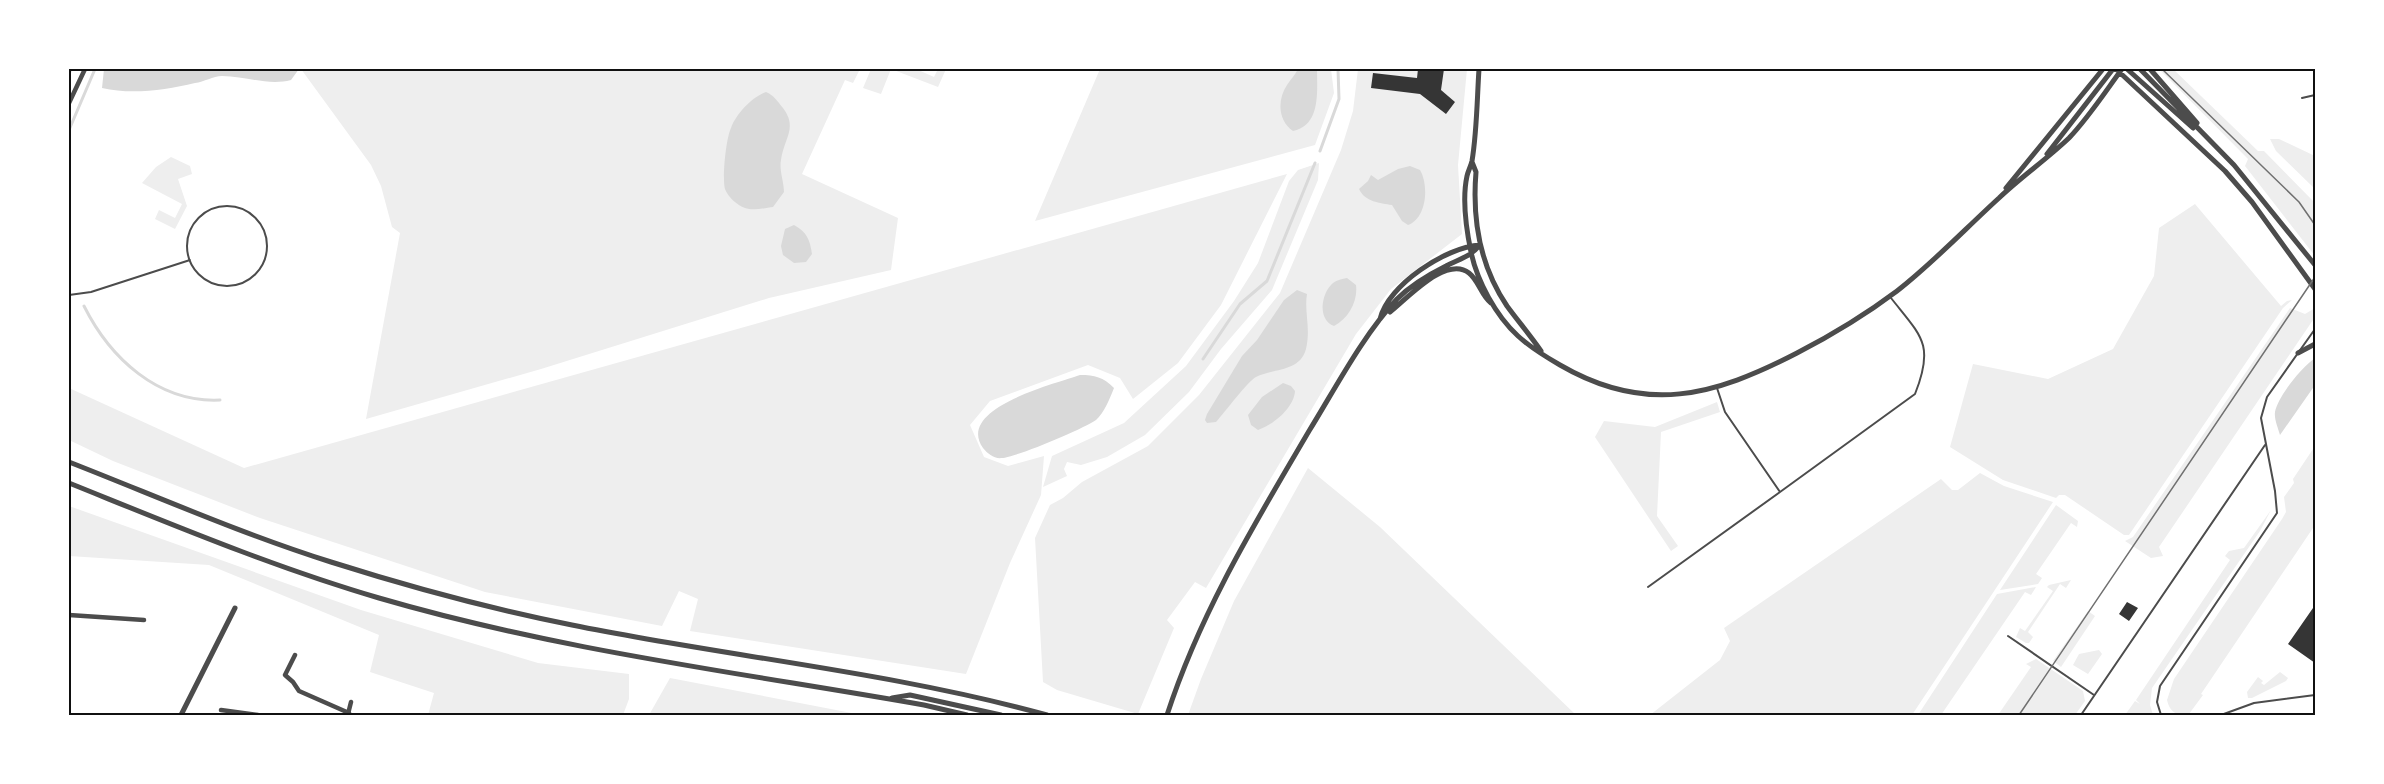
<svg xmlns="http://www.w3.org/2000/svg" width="2384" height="784" viewBox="0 0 2384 784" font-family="'Sofia Sans Condensed',sans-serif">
  <rect width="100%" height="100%" fill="#fff"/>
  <!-- green -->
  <path fill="#eee" d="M 301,69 L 860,69 L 853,83 L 845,80 L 802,174 L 898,218 L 891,270 L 769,298 L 541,369 L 366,419 L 400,233 L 392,227 L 381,186 L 371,165 Z
    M 871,69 L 916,69 L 934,77 L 938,69 L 946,69 L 938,87 L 891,69 L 881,94 L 863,88 Z
    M 1100,69 L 1331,69 L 1334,93 L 1315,145 L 1035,221 Z
    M 1358,69 L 1467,69 L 1458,165 L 1462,234 L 1391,289 L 1356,334 L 1206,588 L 1195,582 L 1167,620 L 1174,628 L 1138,714 L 1057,690 L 1043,682 L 1035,538 L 1050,505 L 1063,498 L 1082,482 L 1148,446 L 1199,395 L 1280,293 L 1341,150 L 1353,111 Z
    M 2159,69 L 2173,69 L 2258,151 L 2264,151 L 2315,203 L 2315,256 L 2245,166 L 2248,159 Z
    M 2270,139 L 2279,139 L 2315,156 L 2315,189 L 2276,151 Z
    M 171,157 L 190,166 L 192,174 L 178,179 L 187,206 L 175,229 L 155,219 L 159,210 L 175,218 L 182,204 L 142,183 L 156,167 Z
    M 1319,163 L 1318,180 L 1272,290 L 1221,349 L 1189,392 L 1145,435 L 1107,457 L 1081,465 L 1067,462 L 1064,469 L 1067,476 L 1043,487 L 1052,456 L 1124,423 L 1186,366 L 1234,301 L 1258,263 L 1289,181 L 1298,170 Z
    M 1287,174 L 1221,305 L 1178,363 L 1133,399 L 1120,378 L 1088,365 L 990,401 L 970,425 L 984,457 L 1008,466 L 1044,456 L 1041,495 L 1010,563 L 966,674 L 690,631 L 698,599 L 679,591 L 662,626 L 485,592 L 260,518 L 113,461 L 69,440 L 69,388 L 244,468 Z
    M 2195,204 L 2281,306 L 2287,301 L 2292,300 L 2283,308 L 2129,535 L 2124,535 L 2065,495 L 2059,495 L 2056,498 L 2003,480 L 1950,447 L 1973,364 L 2048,379 L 2113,349 L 2154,276 L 2159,228 Z
    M 2290,308 L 2305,314 L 2315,308 L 2315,317 L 2159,547 L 2163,556 L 2151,558 L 2125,541 L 2133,537 Z
    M 1717,402 L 1720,412 L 1661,432 L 1657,516 L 1678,546 L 1671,551 L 1595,437 L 1604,421 L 1655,427 Z
    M 2315,446 L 2315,525 L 2201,694 L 2203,695 L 2189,714 C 2177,716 2170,713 2167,700 L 2174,679 L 2282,519 L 2286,512 L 2284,497 L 2294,483 L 2293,479 Z
    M 1308,468 L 1380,527 L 1576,715 L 1188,715 L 1201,679 L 1234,601 Z
    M 1980,473 L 2004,486 L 2053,502 L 1912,715 L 1650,715 L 1720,660 L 1730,641 L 1724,628 L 1941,479 L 1952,490 L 1958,490 Z
    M 2056,505 L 2078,521 L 2077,527 L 2071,523 L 2036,574 L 2042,578 L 2038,584 L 2000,590 Z
    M 69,506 L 361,610 L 538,663 L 629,674 L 629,699 L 623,715 L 428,715 L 434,693 L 370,672 L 379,635 L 209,565 L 69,556 Z
    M 2271,510 L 2260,531 L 2152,688 L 2150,705 L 2153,715 L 2125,715 L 2135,701 L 2140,704 L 2136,700 L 2230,560 L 2225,556 L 2229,551 L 2244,548 Z
    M 2071,580 L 2066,588 L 2060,584 L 2028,632 L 2033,637 L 2029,643 L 2026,643 L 2016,637 L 2020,628 L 2025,631 L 2053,591 L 2047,587 L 2049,585 Z
    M 2036,587 L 2031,595 L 2025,592 L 1941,715 L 1918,715 L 1997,594 Z
    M 2088,611 L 2095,616 L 2061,667 L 2053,661 Z
    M 2099,650 L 2102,654 L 2088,674 L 2073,665 L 2079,654 Z
    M 2036,659 L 2083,691 L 2085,701 L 2075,715 L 1998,715 L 2031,667 L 2026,664 Z
    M 2280,672 L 2288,678 L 2286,681 L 2252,698 L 2248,698 L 2247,692 L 2258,677 L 2263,681 L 2261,683 L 2264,685 Z
    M 670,678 L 862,715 L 649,715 Z"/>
  <!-- water -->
  <path fill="#d9d9d9" d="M 104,69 L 299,69 L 291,80 C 268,86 245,76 222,76 C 213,76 204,82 195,83 C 165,90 132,95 102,88 Z
    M 1298,69 L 1317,69 C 1317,92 1321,125 1293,131 C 1278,121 1277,100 1287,85 C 1291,79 1295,75 1298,69 Z
    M 766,92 C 775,96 777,101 783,108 C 798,128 784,138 781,160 C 779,170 784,182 784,192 L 773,207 C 765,208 753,211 745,208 C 737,205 728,197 725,189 C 722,179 726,138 731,128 C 736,114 752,97 766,92 Z
    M 1410,166 L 1420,170 C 1429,185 1427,218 1408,225 L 1402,221 L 1392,205 C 1380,203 1365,202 1359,189 L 1368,181 L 1371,175 L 1378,180 L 1398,169 Z
    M 794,225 C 807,232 810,240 812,254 L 806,262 L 794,263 L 783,255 L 781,246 L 785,229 Z
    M 1347,278 L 1356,285 C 1358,301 1349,318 1334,326 C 1317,320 1321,293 1333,283 C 1337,280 1342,279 1347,278 Z
    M 1297,290 L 1307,294 C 1304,312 1311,328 1306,349 C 1300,372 1274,368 1256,377 C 1248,381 1225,412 1216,422 L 1207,423 L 1205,420 L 1207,414 L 1242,356 L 1257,340 L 1284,300 Z
    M 2315,358 L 2315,385 L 2280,435 C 2278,428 2274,419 2275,412 C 2278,396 2302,367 2315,358 Z
    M 1080,375 C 1095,375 1103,377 1114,388 C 1110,398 1104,413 1096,420 C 1083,429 1017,457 1002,458 C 994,459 988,454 983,448 C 955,408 1055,384 1080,375 Z
    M 1283,383 L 1291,386 L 1295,391 C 1294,408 1273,425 1258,430 L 1251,425 L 1248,415 L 1262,397 Z"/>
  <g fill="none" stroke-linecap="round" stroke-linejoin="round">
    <!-- stream -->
    <path stroke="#d9d9d9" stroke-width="3" d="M 69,74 L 71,69
      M 69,130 L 95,69
      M 1320,151 L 1339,99 L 1338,69
      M 84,306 C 110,358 158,403 220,400
      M 1203,359 L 1240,304 L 1267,281 L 1315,163"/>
  </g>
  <!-- building -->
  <path fill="#353535" d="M 1418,69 L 1444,69 L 1441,90 L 1455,102 L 1446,114 L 1420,94 L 1371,88 L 1373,73 L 1417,78 Z
    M 2127,602 L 2138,608 L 2129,621 L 2119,614 Z
    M 2313,608 L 2315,610 L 2315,663 L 2288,644 Z"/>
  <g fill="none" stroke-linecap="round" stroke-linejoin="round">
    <!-- service -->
    <path stroke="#4c4c4c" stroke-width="2" d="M 2302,98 L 2315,95
      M187 246a40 40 0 1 1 80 0a40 40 0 1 1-80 0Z
      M 69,295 L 91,292 L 190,260
      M 1717,388 L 1725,412 L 1780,492 L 1915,394 C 1935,344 1921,336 1891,298
      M 1648,587 L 1780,492
      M 2008,636 L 2094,695
      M 2081,715 L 2265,445
      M 2161,715 L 2157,702 L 2160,686 L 2277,513 L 2275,491 L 2261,418 L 2267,397 L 2315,329
      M 2221,715 L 2254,703 L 2315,695"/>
    <!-- minor -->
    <path stroke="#4c4c4c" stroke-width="4.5" d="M 69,103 L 85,69
      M 69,615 L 144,620
      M 295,655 L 285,675 L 293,682 L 299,691 L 349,713
      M 221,710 L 258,715
      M 348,714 L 351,702"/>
    <!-- tertiary -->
    <path stroke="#4c4c4c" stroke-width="5" d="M 1479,69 C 1477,99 1477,131 1472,161 C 1471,166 1468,171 1467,176 C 1462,199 1466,228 1471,252 C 1477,281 1496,316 1518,336 C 1530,347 1546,357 1560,365 C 1646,415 1714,396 1797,353 C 1832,335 1865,315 1897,291 C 1933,263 1965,229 1999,198 C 2021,177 2047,159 2069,138 C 2089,117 2105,92 2122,69
      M 2116,69 L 2225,171 L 2252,202 L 2315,289
      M 2127,69 L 2193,128
      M 2140,69 L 2234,165 L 2315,265
      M 2150,69 L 2197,123
      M 2047,154 L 2113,69
      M 1472,162 L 1476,172 C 1472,220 1480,266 1507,306 C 1518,321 1530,335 1541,351
      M 2006,188 L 2103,69
      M 1390,312 C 1407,299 1446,255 1469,273 C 1479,281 1481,295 1491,303
      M 1380,319 C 1388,285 1446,247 1480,245
      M 2298,353 L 2315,344
      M 69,462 C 156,496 242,534 331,562 C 410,587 491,609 572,625 C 730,657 891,672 1047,715
      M 69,483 C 171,524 273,567 379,598 C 557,650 742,673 924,705 L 967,715
      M 892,698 L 910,695 L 1001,715
      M 181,715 L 235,608
      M 1167,715 C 1200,613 1255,523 1309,431 C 1335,389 1363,335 1397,299 C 1411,285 1428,275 1446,266 C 1459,259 1470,257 1480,245"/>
    <!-- tram -->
    <path stroke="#707070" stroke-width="1.5" d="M 2162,69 L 2299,202 L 2315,225
      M 2019,715 L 2315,277"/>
  </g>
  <!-- border -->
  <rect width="2384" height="784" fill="none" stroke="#ffffff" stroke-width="141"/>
  <rect x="70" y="70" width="2244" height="644" fill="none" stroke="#111" stroke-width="2"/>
</svg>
